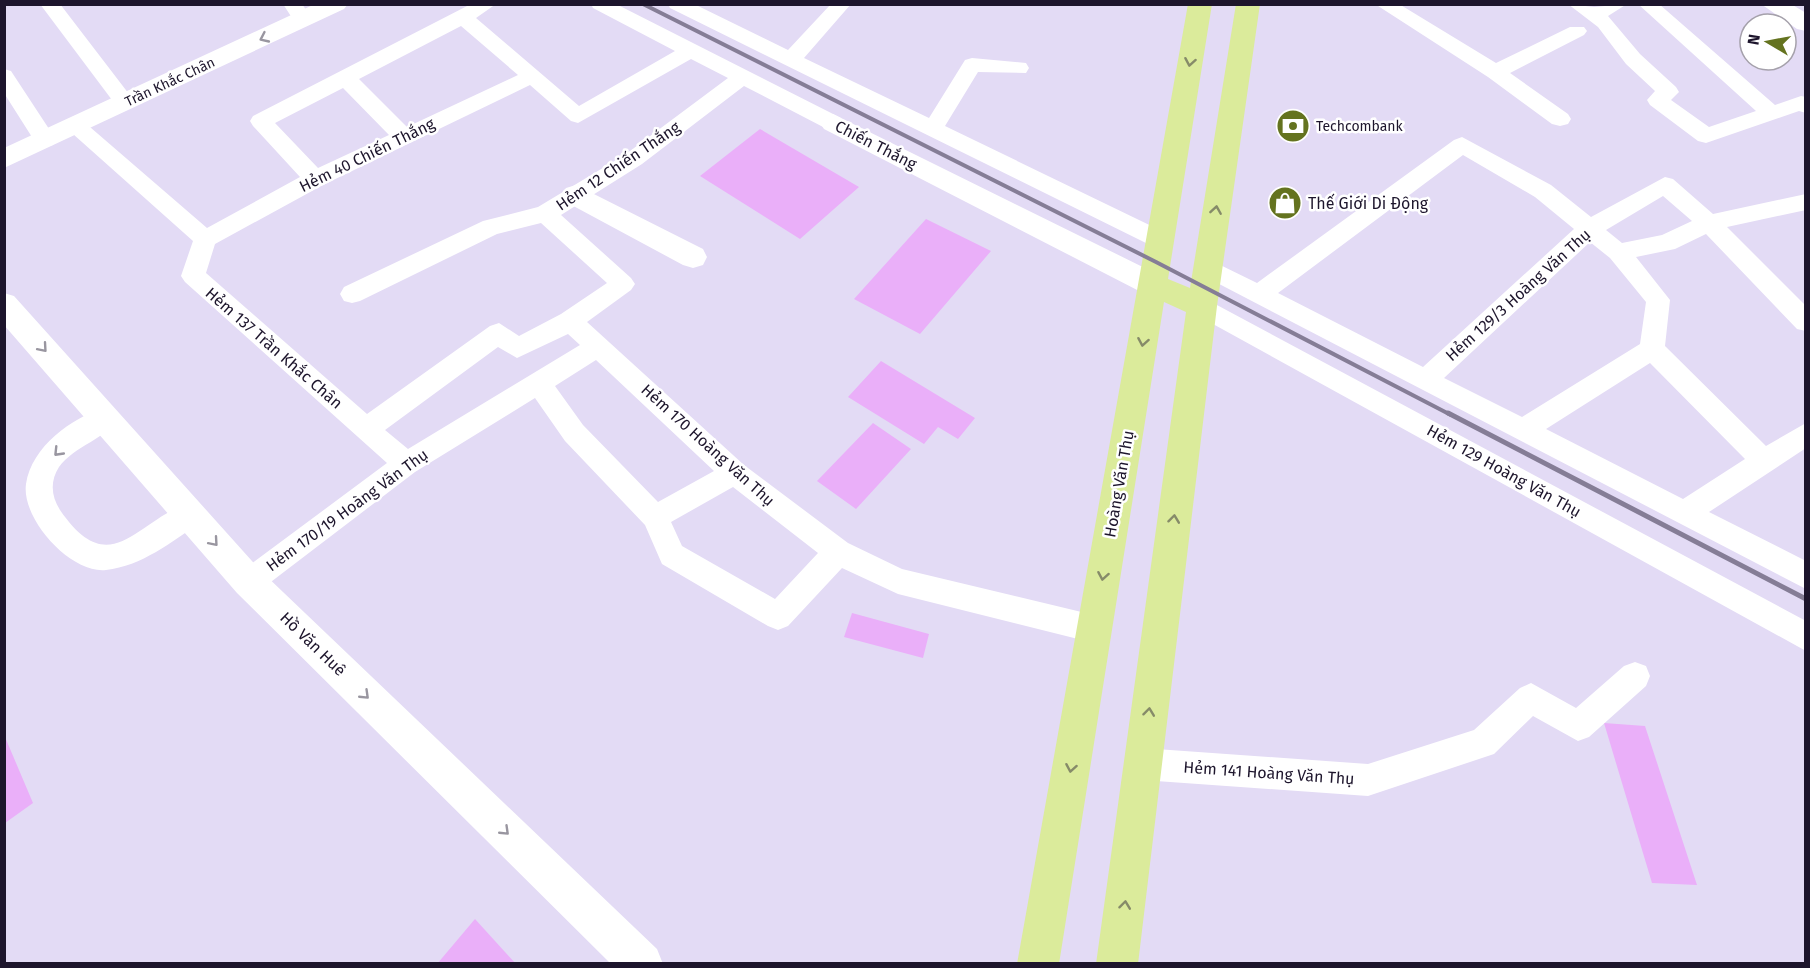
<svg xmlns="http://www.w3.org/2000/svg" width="1810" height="968" viewBox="0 0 1810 968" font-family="'Fira Sans',sans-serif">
  <rect width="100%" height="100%" fill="#e3dbf5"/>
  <!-- building -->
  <path fill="#eaaff9" d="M 760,129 L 859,187 L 800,239 L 700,176 Z
    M 926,219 L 991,251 L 920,334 L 854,299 Z
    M 881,361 L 975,418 L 958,439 L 938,427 L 924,444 L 848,397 Z
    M 873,423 L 911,449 L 856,509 L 817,481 Z
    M 852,613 L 929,634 L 923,658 L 844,637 Z
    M 1604,723 L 1645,726 L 1697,885 L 1652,883 Z
    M 5,737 L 33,803 L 5,823 Z
    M 475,919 L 516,964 L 437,964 Z"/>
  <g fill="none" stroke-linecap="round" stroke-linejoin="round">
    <!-- service -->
    <path fill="#fff" fill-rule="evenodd" d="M 40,4 L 60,4 L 132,98 L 135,103 L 132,108 L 118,108 Z
      M 283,4 L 302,4 L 313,20 L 310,24 L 296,24 Z
      M 471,4 L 496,4 L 476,18 L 579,106 L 675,51 L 593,8 L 591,4 L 616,4 L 841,118 L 844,123 L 841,128 L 833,130 L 825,128 L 744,86 L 642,164 L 561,215 L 631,278 L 635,284 L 631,290 L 587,322 L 744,465 L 848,543 L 902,569 L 1094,615 L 1104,619 L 1109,629 L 1104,639 L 1094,643 L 898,594 L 842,568 L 788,626 L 778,630 L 768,626 L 662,564 L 645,525 L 565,441 L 535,398 L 415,472 L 259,591 L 249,595 L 239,591 L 235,582 L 239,573 L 387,463 L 185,282 L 181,276 L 193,241 L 64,126 L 67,121 L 75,119 L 83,121 L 207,228 L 300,177 L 253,126 L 250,121 L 253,116 ZM 461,26 L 518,75 L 407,127 L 359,79 ZM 691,59 L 728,78 L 626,154 L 538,207 L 483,221 L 344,287 L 340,294 L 344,301 L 352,303 L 360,301 L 497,234 L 541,223 L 607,283 L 561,314 L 519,336 L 499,323 L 490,326 L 367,414 L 206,273 L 215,244 L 323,185 L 530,85 L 571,121 L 578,123 ZM 343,88 L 389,135 L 318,168 L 275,123 ZM 568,334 L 580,345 L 408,449 L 385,430 L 498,347 L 517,358 ZM 596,360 L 714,471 L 658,502 L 583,425 L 555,386 ZM 733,487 L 818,553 L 775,599 L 682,546 L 671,522 Z
      M 668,4 L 694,4 L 788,50 L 831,4 L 851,4 L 804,58 L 929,118 L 965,60 L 972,58 L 1026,63 L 1029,68 L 1026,73 L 978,72 L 945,126 L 1168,234 L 1172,240 L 1168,246 L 1160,249 L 1152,246 L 670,8 Z
      M 1375,4 L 1399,4 L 1496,63 L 1570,27 L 1584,27 L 1587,31 L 1584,35 L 1510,73 L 1568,114 L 1571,119 L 1568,124 L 1560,126 L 1552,124 L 1488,77 Z
      M 1568,4 L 1594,7 L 1627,4 L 1608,16 L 1640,54 L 1676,87 L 1679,92 L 1671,100 L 1709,127 L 1756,111 L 1638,4 L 1659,4 L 1775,105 L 1801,96 L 1806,97 L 1806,113 L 1799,111 L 1706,143 L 1698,141 L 1650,105 L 1647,100 L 1655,91 L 1626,64 L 1598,27 Z
      M 4,69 L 11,71 L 53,135 L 56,140 L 53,145 L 45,147 L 37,145 L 4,93 Z
      M 1462,137 L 1551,185 L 1591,217 L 1665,177 L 1673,179 L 1713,214 L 1806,194 L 1806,210 L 1727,227 L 1806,306 L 1806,331 L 1797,329 L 1706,234 L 1675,249 L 1636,257 L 1670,300 L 1665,346 L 1766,446 L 1806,423 L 1806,448 L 1709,512 L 1806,561 L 1806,589 L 1200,274 L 1196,268 L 1200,262 L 1208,259 L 1257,283 L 1454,140 ZM 1463,155 L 1535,197 L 1574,229 L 1423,367 L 1278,293 ZM 1663,196 L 1692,221 L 1662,235 L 1622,243 L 1606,230 ZM 1590,242 L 1610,258 L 1646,302 L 1640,344 L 1522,417 L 1444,378 ZM 1650,363 L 1745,459 L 1683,499 L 1546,429 Z
      M 1202,297 L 1806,621 L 1806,651 L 1193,313 L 1190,306 L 1193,299 Z
      M 105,407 L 114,410 L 118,418 C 108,438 74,446 59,467 C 50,481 51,496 60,510 C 110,583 136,521 190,502 L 200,505 L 204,514 L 200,523 C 171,542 142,566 106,570 C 71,574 21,519 26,484 C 32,446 71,419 105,407 Z
      M 1635,662 L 1646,666 L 1650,676 L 1646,686 L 1589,737 L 1578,741 L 1533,716 L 1494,754 L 1368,796 L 1142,780 L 1131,775 L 1126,764 L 1131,753 L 1142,748 L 1368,764 L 1474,730 L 1520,688 L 1531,683 L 1576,708 L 1624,666 Z"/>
    <!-- minor -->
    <path fill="#fff" fill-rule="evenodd" d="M 315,4 L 348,4 L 344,9 L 4,168 L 4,148 Z
      M 1761,4 L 1791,4 L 1806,13 L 1806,31 L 1797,29 Z
      M 833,114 L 1163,277 L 1168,285 L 1163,293 L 1153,296 L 1143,293 L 824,129 L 820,123 L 824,117 Z
      M 576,185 L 703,249 L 707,257 L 703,265 L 693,268 L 683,265 L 566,202 L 562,195 L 566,188 Z"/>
    <!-- secondary -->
    <path fill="#fff" fill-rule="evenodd" d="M 4,293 L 14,296 L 261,571 L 657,949 L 663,964 L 611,964 L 237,593 L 4,325 Z"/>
    <!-- primary -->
    <path fill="#dbeb9b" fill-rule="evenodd" d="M 1188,4 L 1212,4 L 1168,279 L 1190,288 L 1236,4 L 1260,4 L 1217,306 L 1138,964 L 1096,964 L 1186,312 L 1164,302 L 1059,964 L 1017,964 Z"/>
    <!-- rail-far1 -->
    <path stroke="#857d96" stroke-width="4" d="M 643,4 L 1156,262 L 1451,415"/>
    <!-- rail -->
    <path stroke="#857d96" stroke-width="5" d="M 1448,413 L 1806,599"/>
  </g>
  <!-- one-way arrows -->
  <defs><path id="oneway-chevron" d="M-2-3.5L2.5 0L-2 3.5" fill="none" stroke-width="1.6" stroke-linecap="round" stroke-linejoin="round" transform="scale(1.5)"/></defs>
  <g stroke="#9996a0">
    <use href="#oneway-chevron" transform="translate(264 38) rotate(155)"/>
    <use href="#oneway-chevron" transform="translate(43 348) rotate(49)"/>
    <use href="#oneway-chevron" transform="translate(58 452) rotate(134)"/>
    <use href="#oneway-chevron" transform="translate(214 542) rotate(49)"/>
    <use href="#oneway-chevron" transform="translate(365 695) rotate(44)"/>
    <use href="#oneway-chevron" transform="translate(505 831) rotate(44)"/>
  </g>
  <g stroke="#868b69">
    <use href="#oneway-chevron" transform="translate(1190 62) rotate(100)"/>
    <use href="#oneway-chevron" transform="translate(1216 210) rotate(-81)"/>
    <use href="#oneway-chevron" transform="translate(1143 342) rotate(100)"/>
    <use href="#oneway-chevron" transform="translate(1174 519) rotate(-83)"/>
    <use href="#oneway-chevron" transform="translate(1103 576) rotate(100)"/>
    <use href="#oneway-chevron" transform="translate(1149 712) rotate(-83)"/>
    <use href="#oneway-chevron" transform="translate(1071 768) rotate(100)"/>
    <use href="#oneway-chevron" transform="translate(1125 905) rotate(-83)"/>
  </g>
  <!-- icons -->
  <defs>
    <symbol id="bank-disc" viewBox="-11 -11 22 22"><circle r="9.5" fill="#64731f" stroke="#fff"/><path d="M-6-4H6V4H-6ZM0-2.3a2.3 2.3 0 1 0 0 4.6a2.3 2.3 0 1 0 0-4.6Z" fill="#fff"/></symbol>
    <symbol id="shop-disc" viewBox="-11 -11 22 22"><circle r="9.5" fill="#64731f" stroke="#fff"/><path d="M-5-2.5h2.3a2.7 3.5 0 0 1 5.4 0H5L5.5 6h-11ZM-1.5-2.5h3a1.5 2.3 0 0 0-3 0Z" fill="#fff"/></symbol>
  </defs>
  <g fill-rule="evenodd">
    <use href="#bank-disc" x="1274" y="107" width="38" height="38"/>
    <use href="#shop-disc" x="1266" y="184" width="38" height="38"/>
  </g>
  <g text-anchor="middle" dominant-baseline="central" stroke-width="5" stroke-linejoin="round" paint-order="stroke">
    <!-- far-street labels -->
    <g font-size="14" fill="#1d152c" stroke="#fff">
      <text transform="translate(170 82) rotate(-25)">Trần Khắc Chân</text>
    </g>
    <!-- far-poi labels -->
    <g font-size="14" fill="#1d152c" stroke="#fff" text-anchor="start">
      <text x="1316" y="126">Techcombank</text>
    </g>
    <!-- street labels -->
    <g font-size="16" fill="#1d152c" stroke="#fff">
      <text transform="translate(876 145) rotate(27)">Chiến Thắng</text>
      <text transform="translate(367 155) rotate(-26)">Hẻm 40 Chiến Thắng</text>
      <text transform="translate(618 166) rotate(-34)">Hẻm 12 Chiến Thắng</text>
      <text transform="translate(1518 295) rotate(-42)">Hẻm 129/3 Hoàng Văn Thụ</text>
      <text transform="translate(274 348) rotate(41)">Hẻm 137 Trần Khắc Chân</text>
      <text transform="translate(708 445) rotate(42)">Hẻm 170 Hoàng Văn Thụ</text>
      <text transform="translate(1504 471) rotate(29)">Hẻm 129 Hoàng Văn Thụ</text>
      <text transform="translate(1119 484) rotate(-80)">Hoàng Văn Thụ</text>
      <text transform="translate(347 510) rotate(-36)">Hẻm 170/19 Hoàng Văn Thụ</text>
      <text transform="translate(313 644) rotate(44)">Hồ Văn Huê</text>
      <text transform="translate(1269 773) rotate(4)">Hẻm 141 Hoàng Văn Thụ</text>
    </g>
    <!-- poi labels -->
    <g font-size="16" fill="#1d152c" stroke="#fff" text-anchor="start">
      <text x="1308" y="203">Thế Giới Di Động</text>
    </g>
  </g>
  <!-- border -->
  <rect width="1810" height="968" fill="none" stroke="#1d152c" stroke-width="12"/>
  <!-- north arrow -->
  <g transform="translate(1768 42) rotate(280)"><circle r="28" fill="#ffffff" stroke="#a5a1ab" stroke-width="1.5"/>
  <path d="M0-4.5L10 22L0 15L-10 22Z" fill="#64731f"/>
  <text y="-9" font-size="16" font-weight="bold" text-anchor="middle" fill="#1d152c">N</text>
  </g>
</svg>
